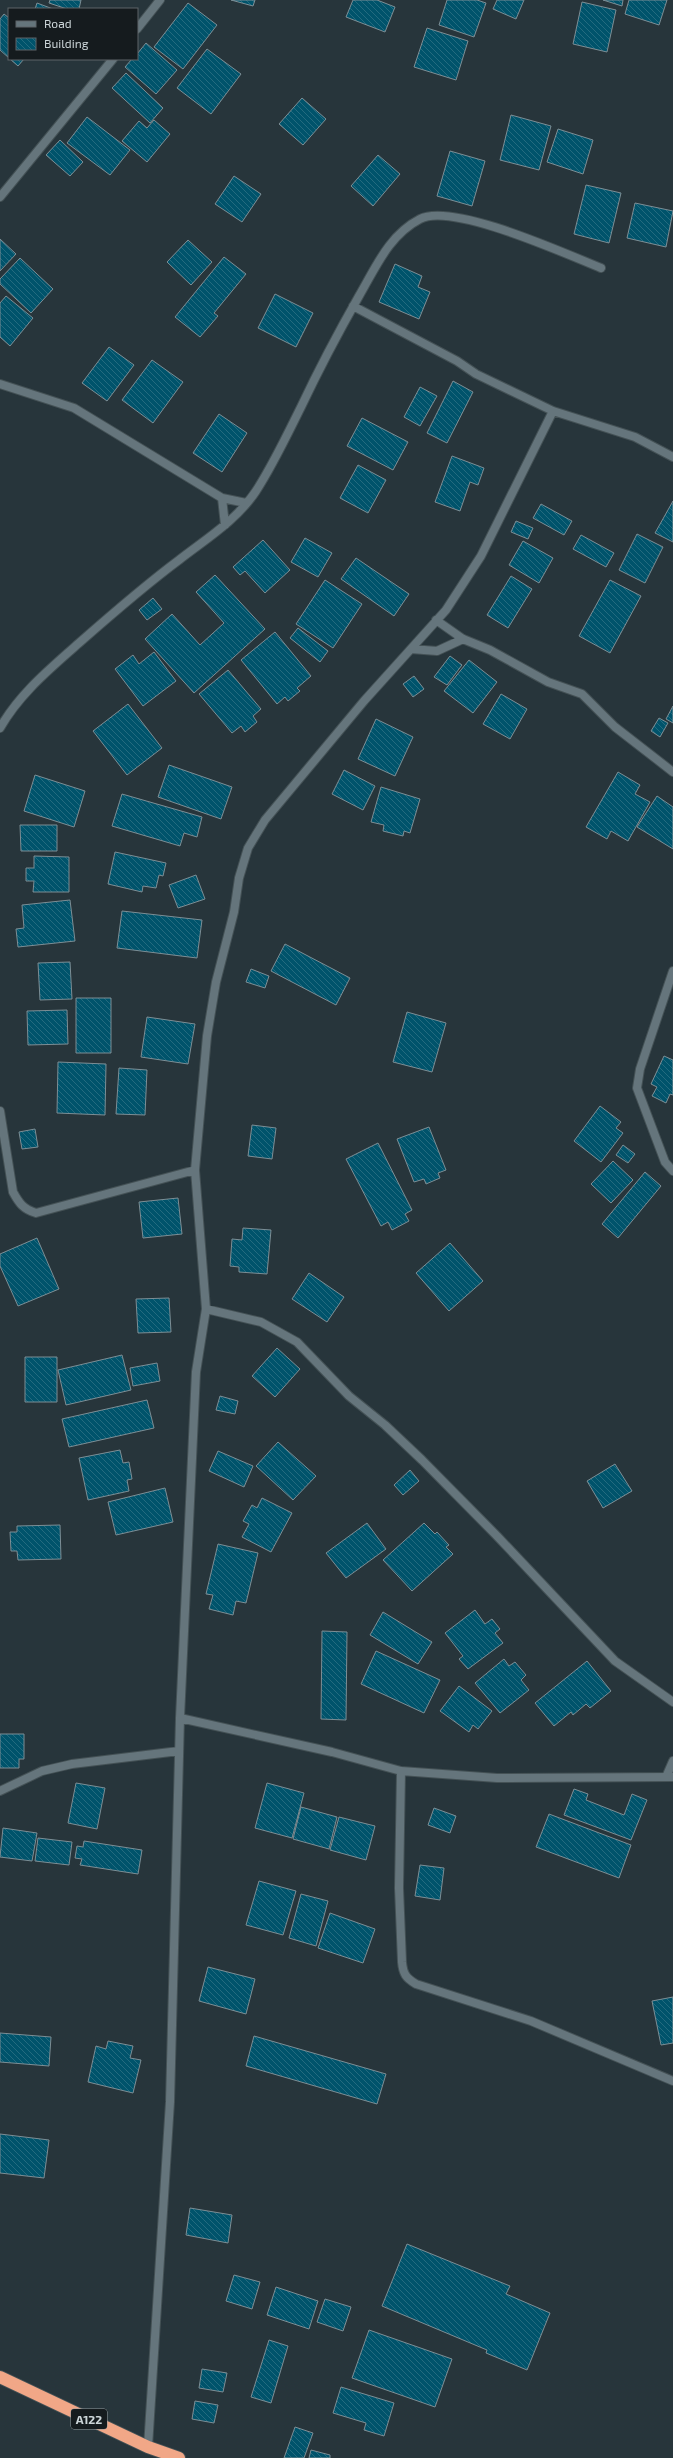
<svg xmlns="http://www.w3.org/2000/svg" width="673" height="2458" viewBox="0 0 673 2458" font-family="'Exo 2',sans-serif">
  <defs>
    <pattern id="building-back-hatch" width="6" height="6" patternUnits="userSpaceOnUse"><rect width="6" height="6" fill="#00536b"/><path d="M-1 5l2 2M0 0l6 6M5-1l2 2" fill="none" stroke="#246b7f"/></pattern>
  </defs>
  <rect width="100%" height="100%" fill="#27353b"/>
  <!-- building -->
  <path fill="url(#building-back-hatch)" stroke="#7d8e95" d="M 50,0 L 81,0 L 79,9 L 67,9 L 49,3 Z
    M 231,0 L 255,0 L 253,6 Z
    M 353,0 L 377,0 L 395,7 L 385,32 L 346,17 Z
    M 447,0 L 477,0 L 486,3 L 474,37 L 439,25 Z
    M 497,0 L 524,0 L 516,19 L 493,9 Z
    M 603,0 L 623,0 L 622,6 Z
    M 629,0 L 667,0 L 659,25 L 625,14 Z
    M 582,2 L 616,10 L 607,52 L 573,44 Z
    M 37,3 L 53,9 L 35,9 Z
    M 188,3 L 217,25 L 183,69 L 154,47 Z
    M 4,14 L 9,18 L 9,58 L 0,50 L 0,19 Z
    M 427,28 L 468,41 L 456,80 L 414,67 Z
    M 146,43 L 177,70 L 156,94 L 125,67 L 132,59 L 137,59 L 137,54 Z
    M 207,49 L 241,74 L 211,114 L 177,88 Z
    M 10,59 L 24,59 L 18,66 Z
    M 126,73 L 163,108 L 150,123 L 112,88 Z
    M 302,98 L 326,119 L 303,145 L 279,124 Z
    M 511,115 L 551,126 L 539,170 L 500,160 Z
    M 87,117 L 130,150 L 110,175 L 67,143 Z
    M 154,120 L 170,134 L 147,162 L 122,141 L 139,121 L 147,128 Z
    M 558,129 L 593,140 L 583,174 L 547,162 Z
    M 60,140 L 83,162 L 70,176 L 46,155 Z
    M 450,151 L 485,161 L 472,206 L 437,196 Z
    M 378,155 L 400,174 L 373,206 L 351,186 Z
    M 234,176 L 261,194 L 242,222 L 215,204 Z
    M 586,185 L 621,193 L 609,243 L 574,234 Z
    M 635,203 L 673,211 L 666,247 L 627,238 Z
    M 0,239 L 16,254 L 0,271 Z
    M 188,240 L 212,262 L 191,285 L 167,262 Z
    M 224,257 L 246,274 L 214,313 L 218,316 L 200,337 L 175,317 Z
    M 20,258 L 53,289 L 31,313 L 0,284 L 0,279 Z
    M 395,264 L 422,276 L 418,287 L 430,292 L 419,319 L 379,302 Z
    M 275,294 L 313,313 L 296,347 L 258,328 Z
    M 6,296 L 33,318 L 10,346 L 0,337 L 0,303 Z
    M 109,347 L 134,365 L 107,401 L 82,383 Z
    M 152,360 L 183,382 L 153,423 L 122,400 Z
    M 453,381 L 473,392 L 447,443 L 427,433 Z
    M 420,387 L 437,396 L 420,426 L 404,417 Z
    M 219,414 L 247,433 L 222,472 L 193,453 Z
    M 362,418 L 408,442 L 393,470 L 347,446 Z
    M 452,456 L 484,468 L 478,485 L 470,482 L 460,511 L 435,502 Z
    M 358,465 L 386,480 L 368,513 L 340,498 Z
    M 673,501 L 673,542 L 655,533 Z
    M 541,504 L 572,521 L 564,535 L 533,518 Z
    M 516,521 L 533,528 L 528,539 L 511,532 Z
    M 637,534 L 663,547 L 645,583 L 619,570 Z
    M 581,535 L 614,553 L 606,567 L 573,549 Z
    M 305,538 L 332,553 L 318,577 L 291,562 Z
    M 263,540 L 290,570 L 265,593 L 245,571 L 240,575 L 233,567 Z
    M 523,541 L 553,558 L 539,583 L 509,565 Z
    M 356,558 L 409,594 L 394,616 L 341,579 Z
    M 215,575 L 265,629 L 194,693 L 145,639 L 172,614 L 200,645 L 224,623 L 196,592 Z
    M 511,576 L 532,589 L 508,628 L 487,615 Z
    M 325,580 L 362,604 L 333,648 L 296,624 Z
    M 610,580 L 641,596 L 610,653 L 579,636 Z
    M 153,598 L 162,609 L 147,620 L 139,610 Z
    M 298,628 L 328,651 L 320,662 L 290,638 Z
    M 275,632 L 311,676 L 297,688 L 300,691 L 288,701 L 285,697 L 277,704 L 241,660 Z
    M 154,652 L 176,681 L 143,706 L 115,669 L 133,655 L 139,664 Z
    M 450,656 L 462,665 L 447,685 L 434,677 Z
    M 469,660 L 497,682 L 473,713 L 444,691 Z
    M 228,670 L 261,709 L 253,716 L 257,722 L 245,732 L 241,726 L 232,733 L 199,694 Z
    M 414,676 L 424,689 L 413,697 L 403,684 Z
    M 501,694 L 527,709 L 510,739 L 483,724 Z
    M 128,704 L 162,748 L 127,775 L 93,731 Z
    M 673,706 L 673,723 L 666,719 Z
    M 659,718 L 668,723 L 660,737 L 651,731 Z
    M 376,719 L 413,737 L 395,776 L 358,759 Z
    M 169,765 L 232,787 L 221,819 L 158,797 Z
    M 344,770 L 375,786 L 363,810 L 332,794 Z
    M 618,772 L 640,785 L 635,794 L 650,802 L 628,841 L 611,831 L 607,839 L 586,827 Z
    M 35,775 L 85,791 L 74,827 L 24,811 Z
    M 381,787 L 420,799 L 410,833 L 404,831 L 403,836 L 383,831 L 384,825 L 371,822 Z
    M 122,794 L 202,817 L 197,837 L 184,833 L 180,846 L 112,826 Z
    M 657,796 L 673,807 L 673,849 L 637,827 Z
    M 20,825 L 57,825 L 57,851 L 21,851 Z
    M 115,852 L 166,863 L 163,876 L 159,875 L 156,888 L 143,886 L 142,892 L 108,884 Z
    M 34,856 L 69,857 L 69,892 L 33,892 L 34,881 L 26,881 L 26,868 L 34,868 Z
    M 196,875 L 205,899 L 178,908 L 169,885 Z
    M 70,900 L 75,941 L 18,947 L 16,929 L 24,928 L 22,905 Z
    M 122,911 L 202,920 L 197,958 L 117,948 Z
    M 285,944 L 350,978 L 336,1005 L 271,971 Z
    M 70,962 L 72,999 L 40,1000 L 38,963 Z
    M 251,969 L 269,976 L 265,988 L 246,982 Z
    M 76,998 L 111,998 L 111,1053 L 76,1053 Z
    M 67,1010 L 68,1044 L 28,1045 L 27,1011 Z
    M 407,1012 L 446,1023 L 432,1072 L 393,1062 Z
    M 147,1017 L 195,1024 L 188,1064 L 141,1057 Z
    M 664,1056 L 673,1060 L 673,1095 L 670,1094 L 666,1103 L 652,1096 L 657,1087 L 651,1084 Z
    M 58,1062 L 106,1064 L 105,1115 L 57,1113 Z
    M 119,1068 L 147,1070 L 145,1115 L 116,1114 Z
    M 600,1106 L 621,1122 L 616,1128 L 623,1133 L 601,1162 L 574,1141 Z
    M 252,1125 L 276,1128 L 272,1159 L 248,1156 Z
    M 429,1127 L 446,1170 L 438,1173 L 440,1178 L 426,1184 L 424,1179 L 414,1182 L 397,1139 Z
    M 35,1129 L 38,1147 L 22,1149 L 19,1132 Z
    M 378,1143 L 412,1210 L 405,1214 L 409,1221 L 392,1230 L 388,1222 L 381,1226 L 346,1159 Z
    M 623,1145 L 635,1154 L 628,1163 L 616,1155 Z
    M 613,1161 L 633,1180 L 611,1203 L 591,1184 Z
    M 645,1172 L 661,1186 L 618,1238 L 602,1224 Z
    M 178,1198 L 182,1234 L 143,1238 L 139,1202 Z
    M 243,1228 L 271,1230 L 267,1274 L 239,1272 L 239,1267 L 230,1266 L 232,1239 L 242,1240 Z
    M 37,1238 L 59,1289 L 18,1306 L 0,1266 L 0,1254 Z
    M 450,1243 L 483,1281 L 449,1311 L 416,1273 Z
    M 309,1273 L 344,1297 L 327,1322 L 292,1299 Z
    M 169,1298 L 171,1332 L 138,1333 L 136,1299 Z
    M 277,1348 L 300,1369 L 275,1397 L 252,1376 Z
    M 122,1355 L 131,1390 L 66,1405 L 58,1370 Z
    M 25,1357 L 57,1357 L 57,1402 L 25,1402 Z
    M 157,1363 L 160,1381 L 133,1386 L 130,1368 Z
    M 220,1396 L 238,1401 L 235,1414 L 216,1410 Z
    M 147,1400 L 154,1428 L 69,1447 L 62,1419 Z
    M 278,1442 L 316,1476 L 293,1500 L 256,1466 Z
    M 120,1450 L 123,1463 L 129,1462 L 132,1479 L 127,1480 L 129,1491 L 88,1500 L 79,1458 Z
    M 218,1451 L 253,1466 L 244,1487 L 209,1471 Z
    M 615,1464 L 632,1491 L 603,1508 L 587,1481 Z
    M 410,1470 L 419,1481 L 403,1495 L 394,1485 Z
    M 165,1488 L 173,1522 L 116,1535 L 108,1502 Z
    M 262,1498 L 292,1513 L 271,1552 L 242,1537 L 249,1524 L 243,1521 L 252,1505 L 257,1508 Z
    M 367,1523 L 386,1549 L 346,1578 L 326,1553 Z
    M 424,1523 L 435,1534 L 437,1532 L 449,1545 L 446,1547 L 453,1554 L 412,1591 L 383,1560 Z
    M 60,1525 L 61,1559 L 18,1560 L 17,1551 L 11,1551 L 10,1532 L 17,1532 L 17,1526 Z
    M 218,1544 L 258,1553 L 246,1603 L 236,1601 L 233,1615 L 209,1609 L 213,1595 L 206,1594 Z
    M 475,1610 L 485,1624 L 492,1619 L 500,1629 L 495,1633 L 503,1643 L 468,1669 L 459,1659 L 463,1656 L 445,1633 Z
    M 383,1612 L 432,1642 L 418,1664 L 370,1635 Z
    M 322,1631 L 347,1632 L 346,1720 L 321,1719 Z
    M 376,1651 L 440,1680 L 424,1713 L 361,1684 Z
    M 504,1659 L 509,1666 L 515,1662 L 526,1675 L 521,1680 L 529,1690 L 500,1713 L 475,1683 Z
    M 587,1661 L 611,1691 L 590,1708 L 586,1704 L 573,1715 L 571,1712 L 554,1726 L 535,1703 Z
    M 459,1686 L 492,1711 L 478,1729 L 473,1725 L 469,1732 L 440,1711 Z
    M 0,1734 L 24,1734 L 24,1759 L 19,1759 L 19,1768 L 0,1768 Z
    M 76,1783 L 105,1788 L 97,1829 L 68,1823 Z
    M 267,1783 L 304,1793 L 292,1838 L 255,1828 Z
    M 574,1789 L 588,1794 L 586,1800 L 624,1815 L 632,1794 L 647,1800 L 631,1840 L 564,1815 Z
    M 301,1807 L 337,1817 L 329,1849 L 293,1839 Z
    M 434,1808 L 456,1816 L 450,1833 L 428,1825 Z
    M 549,1814 L 631,1845 L 619,1878 L 536,1847 Z
    M 339,1817 L 375,1826 L 366,1860 L 330,1850 Z
    M 3,1828 L 37,1833 L 32,1861 L 0,1857 Z
    M 38,1838 L 72,1842 L 69,1865 L 35,1861 Z
    M 84,1841 L 142,1850 L 138,1874 L 80,1865 L 82,1859 L 75,1858 L 77,1846 L 83,1847 Z
    M 420,1865 L 444,1868 L 440,1900 L 415,1896 Z
    M 259,1881 L 296,1891 L 283,1935 L 246,1925 Z
    M 301,1894 L 328,1901 L 316,1946 L 289,1938 Z
    M 330,1913 L 375,1929 L 363,1963 L 318,1948 Z
    M 208,1967 L 255,1979 L 246,2014 L 199,2001 Z
    M 673,1997 L 673,2043 L 661,2045 L 652,2001 Z
    M 0,2033 L 51,2037 L 49,2066 L 0,2062 Z
    M 254,2036 L 386,2074 L 377,2104 L 246,2066 Z
    M 108,2041 L 133,2046 L 130,2058 L 141,2060 L 133,2093 L 88,2082 L 96,2046 L 106,2049 Z
    M 0,2134 L 49,2140 L 44,2178 L 0,2173 Z
    M 190,2208 L 232,2215 L 228,2243 L 186,2235 Z
    M 407,2244 L 510,2286 L 506,2294 L 550,2313 L 527,2370 L 486,2353 L 487,2350 L 382,2306 Z
    M 234,2275 L 260,2282 L 252,2309 L 226,2301 Z
    M 276,2287 L 318,2301 L 309,2329 L 267,2315 Z
    M 325,2299 L 351,2307 L 343,2331 L 317,2322 Z
    M 369,2330 L 452,2359 L 435,2407 L 352,2378 Z
    M 269,2340 L 288,2346 L 271,2403 L 251,2397 Z
    M 202,2369 L 227,2373 L 223,2392 L 199,2388 Z
    M 341,2387 L 394,2403 L 384,2436 L 364,2430 L 366,2423 L 333,2413 Z
    M 195,2401 L 218,2405 L 214,2423 L 192,2419 Z
    M 295,2427 L 313,2433 L 304,2458 L 284,2458 Z
    M 311,2450 L 330,2455 L 330,2458 L 309,2458 Z"/>
  <g fill="none" stroke-linecap="round" stroke-linejoin="round">
    <defs>
      <path id="street" d="M 137,29 L 160,0
        M 0,197 L 113,59
        M 353,306 L 457,361 L 476,374 L 553,411 L 635,437 L 673,457
        M 0,384 L 74,408 L 222,498 L 246,503
        M 222,498 L 225,525
        M 436,620 L 463,639 L 490,650 L 548,682 L 582,694 L 615,727 L 673,772
        M 411,649 L 437,651 L 463,639
        M 0,728 C 20,693 50,669 79,643 C 112,614 144,586 179,560 C 206,539 237,520 256,491 C 273,465 287,435 301,407 C 319,369 338,333 359,296 C 376,267 389,235 420,219 C 452,202 566,254 601,268
        M 673,971 L 640,1069 L 637,1088 L 665,1162 L 673,1171
        M 0,1111 L 13,1192 C 19,1203 23,1209 36,1213 L 195,1170
        M 206,1309 L 261,1322 L 297,1342 L 349,1396 L 385,1425 L 422,1460 L 497,1536 L 615,1661 L 673,1702
        M 180,1718 L 332,1752 L 401,1771 L 497,1778 L 673,1777
        M 401,1771 L 399,1888 L 402,1962 C 403,1974 406,1978 416,1984 L 531,2021 L 673,2081
        M 666,1777 L 673,1761
        M 0,1791 L 42,1771 L 72,1764 L 179,1751
        M 148,2447 L 170,2102 L 180,1718 L 196,1372 L 206,1309 L 195,1170 L 207,1036 L 216,982 L 234,912 L 239,878 L 248,848 L 265,820 L 364,701 L 446,610 L 481,556 L 553,411"/>
      <path id="highway" d="M 0,2377 L 148,2447 L 179,2458"/>
    </defs>
    <!-- street casing -->
    <use href="#street" stroke="#445155" stroke-width="10"/>
    <!-- highway casing -->
    <use href="#highway" stroke="#445155" stroke-width="14"/>
    <!-- street -->
    <use href="#street" stroke="#65757c" stroke-width="8"/>
    <!-- highway -->
    <use href="#highway" stroke="#f1a787" stroke-width="12"/>
  </g>
  <g text-anchor="middle" dominant-baseline="central" stroke-width="3" stroke-linejoin="round" paint-order="stroke">
    <!-- shield labels -->
    <rect fill="#151b1e" stroke="#959da0" stroke-width="1" x="71" y="2409" width="36" height="20" rx="3"/>
    <g font-size="12" font-weight="bold" fill="#ccd5d8">
      <text x="89" y="2419">A122</text>
    </g>
  </g>
  <!-- legend -->
  <rect x="8" y="8" width="130" height="52" fill="#151b1e" stroke="#5e6568"/>
  <rect x="16" y="21" width="20" height="6" fill="#65757c" stroke="#5e6568"/>
  <text x="44" y="28" font-size="12" fill="#ccd5d8">Road</text>
  <rect x="16" y="38" width="20" height="12" fill="url(#building-back-hatch)" stroke="#5e6568"/>
  <text x="44" y="48" font-size="12" fill="#ccd5d8">Building</text>
</svg>
